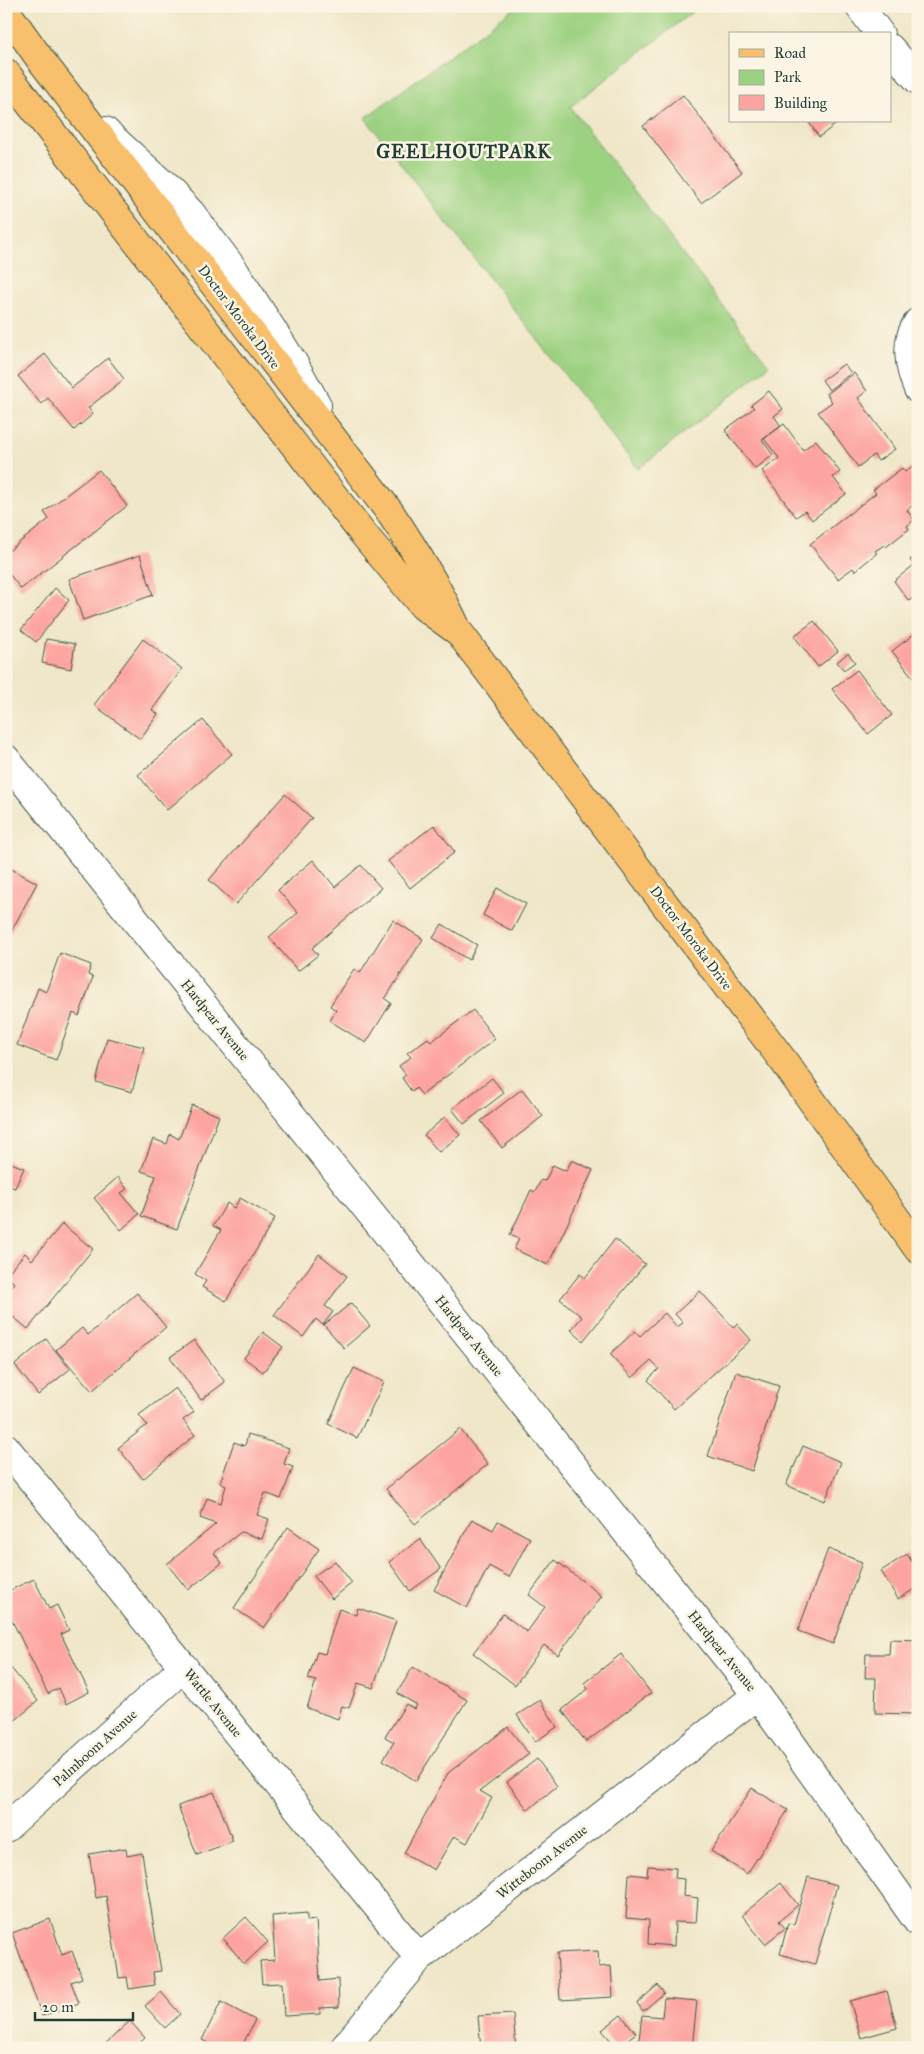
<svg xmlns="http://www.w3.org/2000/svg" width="924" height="2054" viewBox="0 0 924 2054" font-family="'IM FELL Great Primer',serif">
  <rect width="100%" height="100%" fill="#fcf5e5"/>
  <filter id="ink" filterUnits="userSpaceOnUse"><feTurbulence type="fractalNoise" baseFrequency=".02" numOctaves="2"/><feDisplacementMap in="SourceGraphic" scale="10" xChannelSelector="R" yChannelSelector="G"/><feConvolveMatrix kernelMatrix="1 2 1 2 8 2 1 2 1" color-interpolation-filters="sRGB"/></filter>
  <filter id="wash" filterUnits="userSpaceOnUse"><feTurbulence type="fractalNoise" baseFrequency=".0096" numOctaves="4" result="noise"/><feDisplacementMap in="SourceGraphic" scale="20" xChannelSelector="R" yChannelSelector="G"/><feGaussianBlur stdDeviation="1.12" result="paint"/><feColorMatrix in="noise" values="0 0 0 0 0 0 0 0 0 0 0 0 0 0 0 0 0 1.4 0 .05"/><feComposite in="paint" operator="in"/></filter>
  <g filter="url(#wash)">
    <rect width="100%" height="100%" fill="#f0e7c9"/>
    <!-- green -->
    <path fill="#9dd182" stroke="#5e875b" d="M 517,6 L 700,6 L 570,107 L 769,366 L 638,469 L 365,118 Z"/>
    <g id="blocks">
      <!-- building -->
      <path fill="#fda4a0" d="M 683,95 L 742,172 L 701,203 L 643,126 Z
        M 808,121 L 840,121 L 819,137 Z
        M 45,354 L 72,388 L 108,358 L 124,379 L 88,408 L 93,414 L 74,430 L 48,398 L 41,404 L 18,376 Z
        M 844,364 L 851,373 L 829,390 L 822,380 Z
        M 854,373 L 867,391 L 858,398 L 895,449 L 878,461 L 874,455 L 858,467 L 818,412 L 832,402 L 827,394 Z
        M 769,391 L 783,409 L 774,416 L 781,426 L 762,440 L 773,455 L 755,469 L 725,430 L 754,408 L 751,405 Z
        M 784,424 L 803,450 L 816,440 L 840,472 L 833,477 L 846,494 L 812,520 L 805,511 L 796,517 L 762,471 L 779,458 L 764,439 Z
        M 918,462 L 918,501 L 907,510 L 914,520 L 907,526 L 909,529 L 886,547 L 884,545 L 875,551 L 877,553 L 855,571 L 853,568 L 838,579 L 810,544 L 876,493 L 873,490 L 902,468 L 905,472 Z
        M 99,470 L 127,506 L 21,589 L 6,570 L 6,553 L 49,519 L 44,512 Z
        M 918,554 L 918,594 L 909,601 L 894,581 L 914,565 L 910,560 Z
        M 140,555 L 153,595 L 83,620 L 69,579 Z
        M 55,588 L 69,600 L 36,642 L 21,630 Z
        M 814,621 L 838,651 L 818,667 L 794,636 Z
        M 918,631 L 918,684 L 892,651 Z
        M 46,639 L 75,644 L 71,669 L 42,663 Z
        M 143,639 L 182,669 L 152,710 L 158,714 L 140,739 L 94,705 Z
        M 848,653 L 855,662 L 844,670 L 837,662 Z
        M 857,670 L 892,715 L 868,734 L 832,689 Z
        M 203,720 L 232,754 L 167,810 L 138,775 Z
        M 285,794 L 312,818 L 236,904 L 209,880 Z
        M 434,825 L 455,852 L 410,888 L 388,861 Z
        M 313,860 L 335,887 L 361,865 L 381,888 L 312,948 L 318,955 L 298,971 L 269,937 L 298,913 L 278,890 Z
        M 6,866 L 37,883 L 6,941 Z
        M 497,888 L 526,904 L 512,931 L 483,915 Z
        M 393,920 L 423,939 L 385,999 L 391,1003 L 366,1043 L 330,1021 L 336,1010 L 330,1006 L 354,969 L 360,973 Z
        M 442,924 L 477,945 L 469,960 L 433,938 Z
        M 60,953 L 91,965 L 88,975 L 93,977 L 79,1016 L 73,1013 L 56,1060 L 17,1045 L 38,988 L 46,992 Z
        M 473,1010 L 495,1039 L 422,1095 L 416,1088 L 412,1092 L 402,1078 L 406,1075 L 399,1066 L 411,1057 L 407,1053 L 428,1038 L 431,1042 Z
        M 107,1038 L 144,1047 L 132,1092 L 96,1082 Z
        M 492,1078 L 504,1093 L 464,1124 L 452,1109 Z
        M 522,1089 L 543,1116 L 502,1148 L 481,1121 Z
        M 192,1105 L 219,1116 L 177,1229 L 141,1216 L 156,1176 L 141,1171 L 153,1139 L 167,1144 L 170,1134 L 179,1139 Z
        M 445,1117 L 460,1135 L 439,1152 L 424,1135 Z
        M 572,1160 L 593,1170 L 548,1265 L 514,1249 L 519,1239 L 510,1235 L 531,1190 L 535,1192 L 541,1180 L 545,1181 L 553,1165 L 566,1171 Z
        M 6,1161 L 24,1168 L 15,1188 L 6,1185 Z
        M 118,1177 L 127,1189 L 121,1193 L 139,1214 L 121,1230 L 94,1198 Z
        M 240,1198 L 275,1218 L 226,1301 L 202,1287 L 206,1281 L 195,1274 L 221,1230 L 213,1226 L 227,1203 L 234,1208 Z
        M 62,1224 L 93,1249 L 28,1329 L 6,1311 L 6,1292 L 14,1283 L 6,1275 L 25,1253 L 32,1260 Z
        M 615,1239 L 645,1264 L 583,1341 L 571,1330 L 582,1317 L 560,1299 L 580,1274 L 585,1278 Z
        M 319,1254 L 347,1276 L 325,1306 L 333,1312 L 323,1325 L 316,1319 L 303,1337 L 274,1315 Z
        M 700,1291 L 733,1327 L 737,1324 L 751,1340 L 674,1409 L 648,1380 L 659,1369 L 651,1361 L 632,1378 L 610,1354 L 635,1331 L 640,1336 L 665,1313 L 677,1327 L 683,1323 L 675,1314 Z
        M 137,1293 L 166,1327 L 92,1391 L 56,1350 L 82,1328 L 88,1335 Z
        M 351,1303 L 370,1326 L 344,1348 L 324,1325 Z
        M 263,1332 L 283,1347 L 263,1372 L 244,1358 Z
        M 46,1339 L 70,1369 L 38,1395 L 15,1365 Z
        M 194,1340 L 225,1382 L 201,1400 L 170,1357 Z
        M 354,1368 L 384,1382 L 357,1438 L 328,1424 Z
        M 736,1372 L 779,1386 L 752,1471 L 708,1456 Z
        M 175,1388 L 194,1412 L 183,1420 L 195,1435 L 143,1479 L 118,1448 L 147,1425 L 139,1415 Z
        M 460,1429 L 488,1464 L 415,1524 L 386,1489 Z
        M 248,1434 L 289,1448 L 284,1464 L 293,1467 L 281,1499 L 265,1493 L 257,1515 L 269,1519 L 262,1539 L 241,1532 L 214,1553 L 222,1563 L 188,1590 L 167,1564 L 216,1524 L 200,1518 L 207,1498 L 221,1503 L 226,1486 L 220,1483 L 234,1442 L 245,1446 Z
        M 803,1446 L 841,1462 L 825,1501 L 786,1485 Z
        M 472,1519 L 493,1530 L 498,1521 L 530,1538 L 509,1577 L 489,1566 L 467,1608 L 434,1590 Z
        M 288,1527 L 319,1549 L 264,1628 L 234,1608 Z
        M 420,1539 L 441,1569 L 410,1591 L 389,1562 Z
        M 828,1549 L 862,1562 L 833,1644 L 798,1631 Z
        M 907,1554 L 918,1571 L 918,1587 L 898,1599 L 881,1571 Z
        M 555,1560 L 602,1596 L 558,1655 L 544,1645 L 515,1685 L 473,1653 L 503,1614 L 527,1632 L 545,1607 L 529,1595 Z
        M 335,1561 L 352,1583 L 332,1599 L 314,1576 Z
        M 34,1579 L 49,1609 L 57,1605 L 69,1630 L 61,1634 L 89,1692 L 66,1704 L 59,1688 L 48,1694 L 6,1608 L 6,1592 Z
        M 358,1608 L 396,1621 L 373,1688 L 358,1683 L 349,1708 L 342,1706 L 338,1719 L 307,1708 L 316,1681 L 308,1679 L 317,1652 L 325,1654 L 339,1609 L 356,1615 Z
        M 890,1639 L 918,1640 L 918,1702 L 913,1702 L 913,1714 L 875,1713 L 876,1678 L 865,1678 L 866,1654 L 889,1654 Z
        M 621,1654 L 651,1693 L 586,1742 L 562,1710 L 588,1689 L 584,1683 Z
        M 6,1662 L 38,1701 L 6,1728 Z
        M 413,1667 L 467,1700 L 416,1781 L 383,1760 L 394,1742 L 385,1737 L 406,1704 L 414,1709 L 417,1705 L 397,1693 Z
        M 540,1700 L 557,1727 L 535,1742 L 517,1715 Z
        M 508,1727 L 529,1754 L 480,1791 L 492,1798 L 467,1843 L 454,1836 L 434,1870 L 404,1853 L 448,1773 Z
        M 537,1759 L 557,1786 L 528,1810 L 507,1782 Z
        M 752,1788 L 788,1810 L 747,1874 L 711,1851 Z
        M 214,1792 L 233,1841 L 197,1855 L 178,1806 Z
        M 126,1848 L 127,1856 L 142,1853 L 161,1971 L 153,1972 L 155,1985 L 129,1989 L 127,1977 L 119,1978 L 106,1896 L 96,1898 L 89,1854 Z
        M 648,1866 L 676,1868 L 675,1878 L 684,1879 L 683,1896 L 698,1898 L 696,1923 L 675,1922 L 674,1946 L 648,1944 L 649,1920 L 626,1918 L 629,1874 L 647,1876 Z
        M 808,1877 L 837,1885 L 815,1964 L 780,1954 L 788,1923 L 794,1924 Z
        M 781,1883 L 798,1905 L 779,1921 L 785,1928 L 765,1944 L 742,1915 Z
        M 307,1913 L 307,1921 L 316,1920 L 320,1981 L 338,1979 L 339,2007 L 320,2008 L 320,2014 L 284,2016 L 282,1983 L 262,1984 L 260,1961 L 275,1960 L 272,1916 Z
        M 246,1917 L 268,1942 L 244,1964 L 223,1938 Z
        M 50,1919 L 62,1955 L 72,1951 L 82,1978 L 71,1982 L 79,2003 L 42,2016 L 12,1933 Z
        M 598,1951 L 599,1967 L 611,1966 L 613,1997 L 560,2000 L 557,1953 Z
        M 658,1985 L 664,1993 L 643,2011 L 637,2003 Z
        M 887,1991 L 897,2028 L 861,2038 L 850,2001 Z
        M 161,1992 L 180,2014 L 165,2028 L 145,2006 Z
        M 664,1998 L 697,2001 L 692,2048 L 638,2048 L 642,2015 L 662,2017 Z
        M 221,2002 L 255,2020 L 241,2048 L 218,2048 L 202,2040 Z
        M 513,2014 L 516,2048 L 481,2048 L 478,2016 Z
        M 621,2015 L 636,2033 L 617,2048 L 602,2030 Z
        M 130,2021 L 145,2038 L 134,2048 L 101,2048 Z"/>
    </g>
  </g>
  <g filter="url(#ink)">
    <use href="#blocks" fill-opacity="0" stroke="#3e564a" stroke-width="1"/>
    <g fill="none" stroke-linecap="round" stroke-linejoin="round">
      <defs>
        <path id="minor" d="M 859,6 L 880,34
          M 890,48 L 918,80
          M 105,131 L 164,185 L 191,213 L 234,270 L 293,362 L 317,405
          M 918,322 C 904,341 909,368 918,389
          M 6,759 L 757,1695 L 918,1922
          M 6,1448 L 419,1958
          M 6,1828 L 184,1667
          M 344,2048 L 419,1958 L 757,1695"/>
        <path id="major" d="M 6,11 L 40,59 L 389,511 C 416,551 438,587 458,631 L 785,1063 L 918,1249
          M 6,73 L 361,531 L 423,606 L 456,630"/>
      </defs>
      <!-- minor casing -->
      <use href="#minor" stroke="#3e564a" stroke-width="30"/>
      <!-- major casing -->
      <use href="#major" stroke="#3e564a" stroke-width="30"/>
      <!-- minor -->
      <use href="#minor" stroke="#fff" stroke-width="28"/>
      <!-- major -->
      <use href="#major" stroke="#f8bf6c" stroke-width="28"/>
    </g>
  </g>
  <g text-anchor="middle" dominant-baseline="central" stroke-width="5" stroke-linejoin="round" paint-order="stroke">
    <!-- street labels -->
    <g font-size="14" fill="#1f3d34" stroke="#fcf5e5">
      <text transform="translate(239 317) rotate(53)">Doctor Moroka Drive</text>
      <text transform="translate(691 938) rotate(53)">Doctor Moroka Drive</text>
      <text transform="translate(215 1020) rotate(51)">Hardpear Avenue</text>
      <text transform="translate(469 1336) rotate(51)">Hardpear Avenue</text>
      <text transform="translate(722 1651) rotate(51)">Hardpear Avenue</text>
      <text transform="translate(213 1703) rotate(51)">Wattle Avenue</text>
      <text transform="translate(95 1748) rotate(-42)">Palmboom Avenue</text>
      <text transform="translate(542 1862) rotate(-38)">Witteboom Avenue</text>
    </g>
    <!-- district labels -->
    <g font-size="19" font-weight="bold" letter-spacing="1" fill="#1f3d34" stroke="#fcf5e5">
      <text x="464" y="151">GEELHOUTPARK</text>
    </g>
  </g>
  <!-- margin -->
  <rect width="924" height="2054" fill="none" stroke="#fcf5e5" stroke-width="25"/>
  <!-- legend -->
  <rect x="729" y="32" width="162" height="90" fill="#fcf5e5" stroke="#a4ab9e"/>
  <rect x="739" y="49" width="25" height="8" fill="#f8bf6c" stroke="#a4ab9e"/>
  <text x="774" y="58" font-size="15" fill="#1f3d34">Road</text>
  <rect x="739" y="70" width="25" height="15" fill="#9dd182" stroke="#a4ab9e"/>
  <text x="774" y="82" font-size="15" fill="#1f3d34">Park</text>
  <rect x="739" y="95" width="25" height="15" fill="#fda4a0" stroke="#a4ab9e"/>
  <text x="774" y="108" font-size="15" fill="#1f3d34">Building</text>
  <!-- scale -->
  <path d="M35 2012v8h98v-8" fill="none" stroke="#1f3d34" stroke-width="2.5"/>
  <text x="42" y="2012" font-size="15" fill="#1f3d34" stroke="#fcf5e5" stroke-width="4" paint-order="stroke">20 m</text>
</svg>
